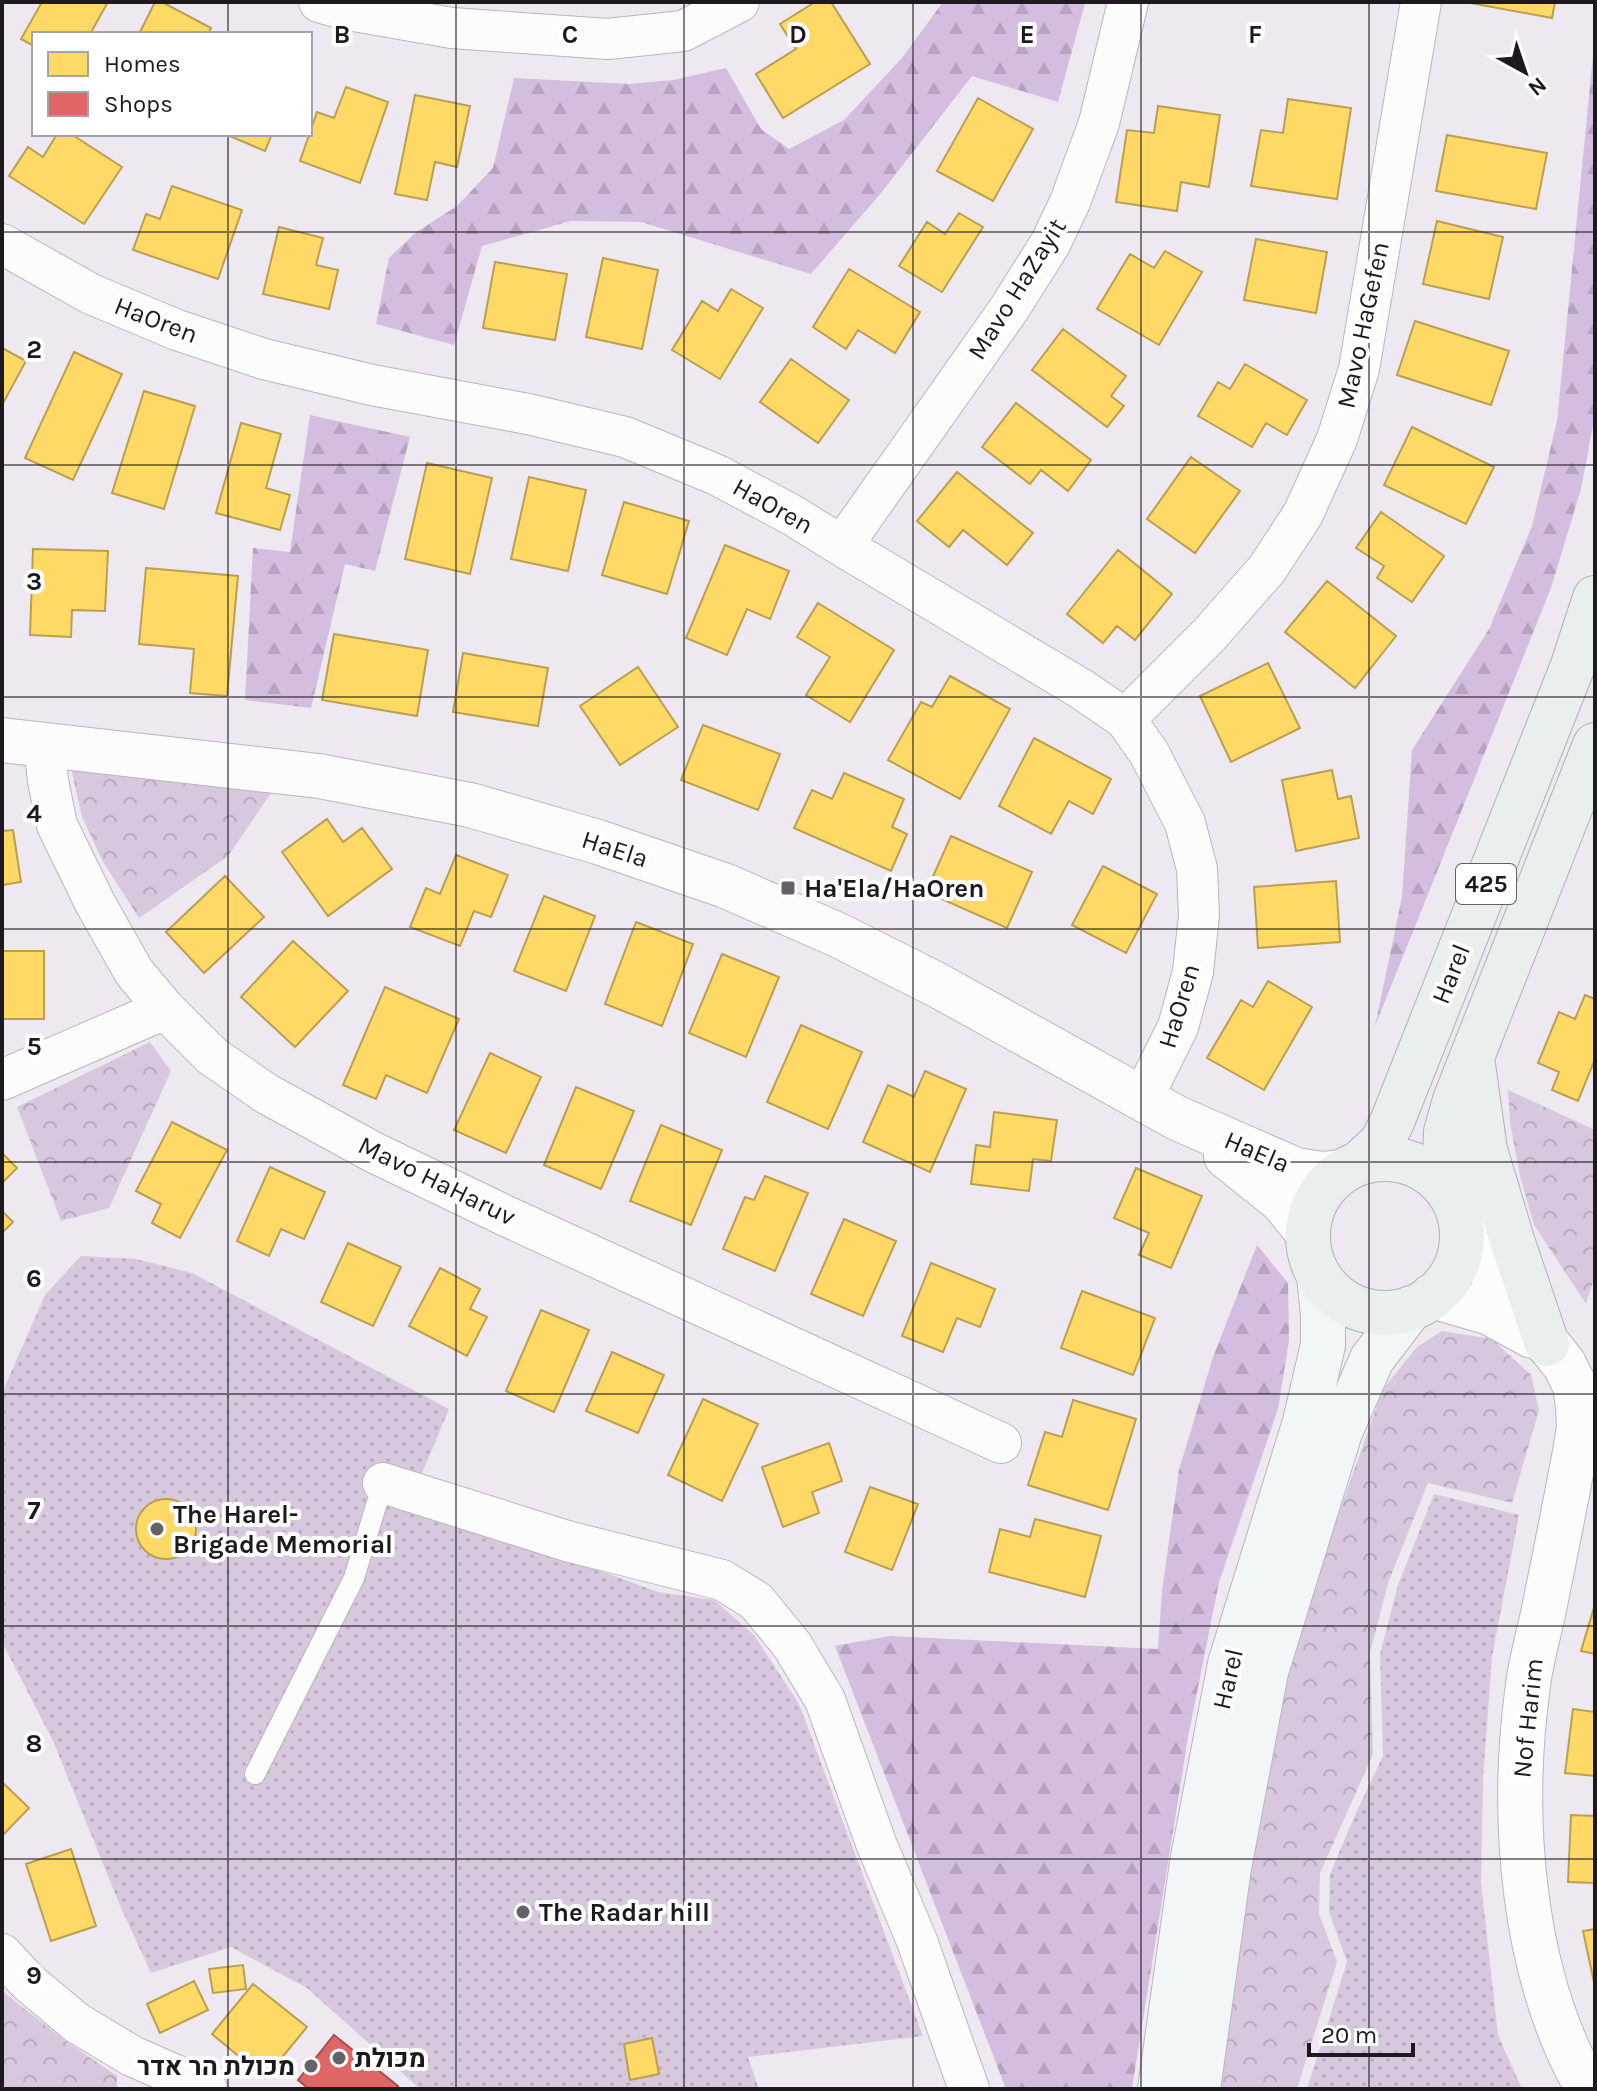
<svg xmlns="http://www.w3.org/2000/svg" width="1597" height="2091" viewBox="0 0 1597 2091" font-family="Karla,Heebo,sans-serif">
  <defs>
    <pattern id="grass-dots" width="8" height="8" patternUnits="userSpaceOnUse" patternTransform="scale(2)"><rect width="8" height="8" fill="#d7c8de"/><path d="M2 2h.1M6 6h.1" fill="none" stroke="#b8abbe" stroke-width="1.8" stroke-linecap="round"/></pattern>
    <pattern id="forest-firs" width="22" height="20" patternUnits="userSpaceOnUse" patternTransform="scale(2)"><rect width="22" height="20" fill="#d4bedf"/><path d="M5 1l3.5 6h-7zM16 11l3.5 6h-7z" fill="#b6a3bf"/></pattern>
    <pattern id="park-crowns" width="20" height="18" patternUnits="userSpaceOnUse" patternTransform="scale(2)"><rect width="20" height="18" fill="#d7c8de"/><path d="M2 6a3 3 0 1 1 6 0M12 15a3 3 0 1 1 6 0" fill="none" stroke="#b8abbe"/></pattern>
  </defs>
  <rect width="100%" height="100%" fill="#eee8f0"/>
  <!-- grass -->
  <path fill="url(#grass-dots)" d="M 81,1256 L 136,1259 L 192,1273 L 449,1409 L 407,1509 L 535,1547 L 658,1592 L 714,1600 L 754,1635 L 799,1704 L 923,2036 L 748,2057 L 759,2089 L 420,2089 L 307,1988 L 231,1947 L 151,1973 L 121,1908 L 53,1741 L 2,1642 L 2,1393 L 45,1295 Z
    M 1434,1494 L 1519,1515 L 1492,1657 L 1483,1777 L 1481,1883 L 1498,2035 L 1522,2089 L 1307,2089 L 1347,1962 L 1329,1912 L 1330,1874 L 1356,1813 L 1383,1756 L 1380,1654 L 1398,1585 Z"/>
  <!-- forest -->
  <path fill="url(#forest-firs)" d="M 943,2 L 1085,3 L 1058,102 L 972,76 L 881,193 L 811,274 L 641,222 L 571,221 L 482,246 L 454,345 L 376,324 L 389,258 L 415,233 L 457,206 L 493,168 L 514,78 L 629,84 L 673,80 L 726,68 L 761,129 L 789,149 L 844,120 L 902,58 Z
    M 1595,35 L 1595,415 L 1581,489 L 1551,588 L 1375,1026 L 1402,897 L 1412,750 L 1489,629 L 1532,526 L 1557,421 Z
    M 310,415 L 410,437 L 375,571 L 345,564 L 311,708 L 245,700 L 253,548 L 290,552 Z
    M 1257,1245 L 1288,1283 L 1289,1340 L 1278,1409 L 1219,1582 L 1188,1737 L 1132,2089 L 1006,2089 L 835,1646 L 890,1636 L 1158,1649 L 1162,1591 L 1179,1470 L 1213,1357 Z"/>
  <!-- park -->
  <path fill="url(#park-crowns)" d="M 71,768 L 271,793 L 228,856 L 139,918 L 103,862 L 82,817 Z
    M 150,1042 L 171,1071 L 109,1208 L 61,1221 L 17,1107 Z
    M 1508,1090 L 1595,1130 L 1595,1275 L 1586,1304 L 1534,1225 L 1520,1176 L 1510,1122 Z
    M 1442,1331 L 1492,1339 L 1531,1375 L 1539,1410 L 1512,1503 L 1428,1483 L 1388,1583 L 1370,1653 L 1373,1754 L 1320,1873 L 1319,1914 L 1337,1962 L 1297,2089 L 1213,2089 L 1276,1715 L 1334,1527 L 1383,1389 L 1417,1347 Z
    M 2,1991 L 63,2039 L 117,2076 L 117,2089 L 2,2089 Z"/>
  <!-- homes -->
  <path fill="#ffd966" stroke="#bb9f51" stroke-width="2" d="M 42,2 L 108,2 L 90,34 L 34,34 L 34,46 L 21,39 Z
    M 155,2 L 162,2 L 211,28 L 208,34 L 139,34 Z
    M 815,2 L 831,2 L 870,64 L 783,118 L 756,74 L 796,49 L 780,24 Z
    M 1465,2 L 1555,2 L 1552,18 Z
    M 346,87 L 388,102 L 360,183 L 300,161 L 317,112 L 334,118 Z
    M 415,95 L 470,106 L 457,167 L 435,162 L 427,200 L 395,194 Z
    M 978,98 L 1033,129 L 993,201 L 937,171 Z
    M 1288,99 L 1351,108 L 1337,199 L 1251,186 L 1261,130 L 1283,133 Z
    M 1158,106 L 1220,115 L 1209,187 L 1181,182 L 1177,211 L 1116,202 L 1127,130 L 1154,133 Z
    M 57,134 L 71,134 L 122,167 L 84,224 L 9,176 L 28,147 L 43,157 Z
    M 225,134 L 272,134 L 265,151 Z
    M 1447,135 L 1547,153 L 1536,209 L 1436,191 Z
    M 172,186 L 242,210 L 218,279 L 133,250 L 146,214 L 160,219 Z
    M 959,213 L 983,227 L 942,292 L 899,266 L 927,222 L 945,234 Z
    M 1437,221 L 1503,237 L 1489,299 L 1423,284 Z
    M 279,227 L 323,238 L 316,265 L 338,270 L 329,309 L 263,294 Z
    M 1256,239 L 1327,252 L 1316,313 L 1244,300 Z
    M 1165,251 L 1202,272 L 1159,345 L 1097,309 L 1130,254 L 1154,268 Z
    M 603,258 L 658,270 L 642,349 L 586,337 Z
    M 495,262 L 567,274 L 555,340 L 483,328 Z
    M 849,269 L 920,312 L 895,353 L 858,330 L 846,349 L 813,327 Z
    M 731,289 L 763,308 L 720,379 L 672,350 L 702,301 L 718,311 Z
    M 1415,321 L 1509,351 L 1491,405 L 1397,375 Z
    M 1063,329 L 1126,376 L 1111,396 L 1124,406 L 1107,427 L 1032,370 Z
    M 2,348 L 26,361 L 2,405 Z
    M 74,352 L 122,374 L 73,480 L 25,458 Z
    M 791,359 L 849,400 L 818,443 L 760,402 Z
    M 1245,364 L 1307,400 L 1287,435 L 1266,423 L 1252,447 L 1198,416 L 1218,382 L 1230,389 Z
    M 144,391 L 195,406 L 164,509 L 112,493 Z
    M 1016,403 L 1091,460 L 1068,491 L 1041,470 L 1030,484 L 982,447 Z
    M 241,423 L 281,434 L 266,488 L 290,495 L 280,530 L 216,513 Z
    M 1412,427 L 1494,467 L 1466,524 L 1384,485 Z
    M 1191,457 L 1240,491 L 1195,553 L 1147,519 Z
    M 427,463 L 492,478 L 470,574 L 405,559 Z
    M 957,472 L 1033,533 L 1007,565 L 963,530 L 949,547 L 917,521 Z
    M 529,477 L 586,490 L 568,571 L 511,559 Z
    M 624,502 L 689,521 L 667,594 L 602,575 Z
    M 1381,512 L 1444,556 L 1412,602 L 1377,578 L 1384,566 L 1356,548 Z
    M 725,545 L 789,571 L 770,619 L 747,609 L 727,655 L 686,638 Z
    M 33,549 L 108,551 L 105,611 L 72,610 L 71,637 L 30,635 Z
    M 1118,550 L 1172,594 L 1135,640 L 1117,626 L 1103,643 L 1067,614 Z
    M 146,568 L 238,576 L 227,696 L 190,693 L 194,649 L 139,644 Z
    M 1327,581 L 1396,636 L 1355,688 L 1285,632 Z
    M 818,603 L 894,650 L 850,722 L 806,695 L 830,657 L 797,637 Z
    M 334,634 L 428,650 L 417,716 L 322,700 Z
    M 463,653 L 548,668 L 538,726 L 453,712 Z
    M 1268,663 L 1300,728 L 1231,762 L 1200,696 Z
    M 638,667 L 678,727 L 620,765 L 580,706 Z
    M 950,676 L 1010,709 L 960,799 L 888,760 L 921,702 L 932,707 Z
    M 703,725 L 780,754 L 758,810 L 681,780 Z
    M 1034,738 L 1111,779 L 1093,814 L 1069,801 L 1051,834 L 999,806 Z
    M 1332,770 L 1338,799 L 1351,796 L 1359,838 L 1296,851 L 1282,780 Z
    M 844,773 L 904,799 L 892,827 L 907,834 L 891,871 L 794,828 L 812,790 L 832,799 Z
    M 327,819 L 343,842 L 362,828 L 392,869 L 328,916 L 282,852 Z
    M 13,830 L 21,882 L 2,885 L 2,831 Z
    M 951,836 L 1032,872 L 1007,928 L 926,892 Z
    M 456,855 L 508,875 L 491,917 L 474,911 L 460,946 L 410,927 L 426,888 L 440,894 Z
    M 1103,866 L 1157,894 L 1126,953 L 1072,925 Z
    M 225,876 L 264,917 L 204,973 L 166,932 Z
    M 1336,881 L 1340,942 L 1258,948 L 1254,887 Z
    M 544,896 L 595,916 L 566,991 L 514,971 Z
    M 636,922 L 693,944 L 662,1026 L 605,1004 Z
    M 293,941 L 348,991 L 295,1047 L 241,997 Z
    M 2,951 L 44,951 L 44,1019 L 2,1019 Z
    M 722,954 L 779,977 L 746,1057 L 689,1033 Z
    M 1268,981 L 1312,1007 L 1264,1090 L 1207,1058 L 1241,1000 L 1253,1007 Z
    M 385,987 L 459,1019 L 427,1093 L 386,1075 L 376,1099 L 343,1085 Z
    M 1585,995 L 1595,999 L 1595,1059 L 1578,1101 L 1552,1090 L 1559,1072 L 1538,1063 L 1559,1012 L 1575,1019 Z
    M 801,1025 L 862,1052 L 828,1129 L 767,1102 Z
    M 490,1053 L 541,1077 L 506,1153 L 454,1130 Z
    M 925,1071 L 966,1089 L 930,1172 L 863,1142 L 888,1085 L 914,1097 Z
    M 576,1087 L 634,1111 L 601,1189 L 544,1165 Z
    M 994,1112 L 1057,1120 L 1051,1161 L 1033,1159 L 1029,1191 L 971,1184 L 976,1145 L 990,1147 Z
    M 172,1122 L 227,1150 L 180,1238 L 152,1223 L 161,1204 L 136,1191 Z
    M 661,1125 L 722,1150 L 691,1225 L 630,1201 Z
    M 2,1153 L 17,1168 L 2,1183 Z
    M 270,1167 L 325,1192 L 304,1239 L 281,1229 L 269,1256 L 237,1241 Z
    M 1136,1168 L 1202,1196 L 1171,1268 L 1139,1255 L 1149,1233 L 1114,1218 Z
    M 765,1176 L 808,1193 L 775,1271 L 723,1249 L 745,1197 L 754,1200 Z
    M 2,1211 L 13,1222 L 2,1233 Z
    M 844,1219 L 896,1241 L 863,1316 L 811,1294 Z
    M 348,1243 L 401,1267 L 373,1326 L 321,1302 Z
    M 931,1263 L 995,1289 L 980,1327 L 957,1318 L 943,1352 L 902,1336 Z
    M 440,1268 L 480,1289 L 470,1309 L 487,1317 L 467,1356 L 409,1326 Z
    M 1082,1291 L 1155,1318 L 1133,1375 L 1061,1348 Z
    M 541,1310 L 589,1330 L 554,1412 L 506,1391 Z
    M 612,1352 L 664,1375 L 638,1433 L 586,1411 Z
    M 703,1399 L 758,1424 L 722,1501 L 668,1475 Z
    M 1073,1400 L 1136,1419 L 1108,1510 L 1028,1485 L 1045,1432 L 1062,1437 Z
    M 829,1443 L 842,1481 L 812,1492 L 819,1513 L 783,1527 L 762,1467 Z
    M 870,1487 L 918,1504 L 892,1570 L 845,1552 Z
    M136 1529a30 30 0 1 1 60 0a30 30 0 1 1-60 0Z
    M 1035,1519 L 1101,1536 L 1085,1597 L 989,1572 L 1000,1529 L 1030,1537 Z
    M 1595,1604 L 1595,1654 L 1581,1651 Z
    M 1573,1709 L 1595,1712 L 1595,1776 L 1565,1773 Z
    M 2,1782 L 29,1808 L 2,1836 Z
    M 1571,1815 L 1595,1816 L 1595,1883 L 1568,1882 Z
    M 71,1849 L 96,1926 L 51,1941 L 26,1864 Z
    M 1595,1929 L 1595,1987 L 1583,1931 Z
    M 243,1965 L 246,1989 L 213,1993 L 209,1969 Z
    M 194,1981 L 208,2010 L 160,2033 L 147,2004 Z
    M 253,1984 L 307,2027 L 265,2078 L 212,2034 Z
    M 652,2038 L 659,2074 L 630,2080 L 624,2044 Z"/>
  <!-- shops -->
  <path fill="#e06666" stroke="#a64f51" stroke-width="2" d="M 334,2035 L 398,2086 L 396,2089 L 309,2089 L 298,2080 Z"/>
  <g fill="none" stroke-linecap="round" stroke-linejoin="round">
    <defs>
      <path id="service" d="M 255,1774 L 354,1578 L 383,1483"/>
      <path id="minor" d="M 319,2 L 343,9 L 452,28 L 608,39 L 683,31 L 739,2
        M 2,244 L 91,294 L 177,330 L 264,359 L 372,385 L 528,414 L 625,437 L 717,475 L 792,515 L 842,546 L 1083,690 L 1125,719 L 1149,753 L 1185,823 L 1197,869 L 1199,915 L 1193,972 L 1178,1027 L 1142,1099
        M 842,546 L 1009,309 L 1050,244 L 1070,202 L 1099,123 L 1128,2
        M 1125,719 L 1209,635 L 1267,569 L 1303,514 L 1337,439 L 1359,369 L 1421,2
        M 44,744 L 48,781 L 57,825 L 95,903 L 134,972 L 165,1009 L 212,1056 L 267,1094 L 373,1152 L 506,1216 L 1001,1443
        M 2,1080 L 165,1009
        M 383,1483 L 567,1541 L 722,1580 L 756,1601 L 792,1645 L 825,1700 L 876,1843 L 917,1941 L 969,2089
        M 2,1954 L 28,1982 L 77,2023 L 132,2056 L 207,2089"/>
      <path id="tertiary" d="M 2,740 L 319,776 L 470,805 L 598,842 L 726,886 L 838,935 L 939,986 L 1177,1118 L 1296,1170 L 1322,1174 L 1340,1172
        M 1226,1156 L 1282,1201 L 1307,1232
        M 1462,1227 L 1478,1257 L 1564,1364 L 1575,1386 L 1578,1406 L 1579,1427 L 1575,1452 C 1565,1506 1554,1560 1543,1614 C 1538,1637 1531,1661 1528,1685 C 1510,1815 1521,1974 1588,2089
        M 1432,1296 L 1490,1313 L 1532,1336"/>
      <path id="secondary" d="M 1160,2089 L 1192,1863 L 1230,1664 L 1305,1422 L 1323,1345 L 1323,1315 L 1319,1276
        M 1198,2089 L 1229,1868 L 1266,1672 L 1340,1432 L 1372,1359 L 1411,1308"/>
      <path id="primary" d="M 1473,1065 L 1485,1150 L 1512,1240 L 1547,1344
        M1308 1236a77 77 0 1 1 154 0a77 77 0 1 1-154 0Z
        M 1362,1161 L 1382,1142 L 1392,1122 L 1572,668 L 1595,598
        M 1457,1205 L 1445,1163 L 1446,1132 L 1455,1100 L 1595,745"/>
    </defs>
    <!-- service casing -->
    <use href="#service" stroke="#bab6bc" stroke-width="22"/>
    <!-- minor casing -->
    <use href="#minor" stroke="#bab6bc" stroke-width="42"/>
    <!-- tertiary casing -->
    <use href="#tertiary" stroke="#bab6bc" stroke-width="46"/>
    <!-- secondary casing -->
    <use href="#secondary" stroke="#bab6bc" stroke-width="46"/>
    <!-- primary casing -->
    <use href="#primary" stroke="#abb3b4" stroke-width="46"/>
    <!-- service -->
    <use href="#service" stroke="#fcfcfd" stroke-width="20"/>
    <!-- minor -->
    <use href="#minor" stroke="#fcfcfd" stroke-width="40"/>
    <!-- tertiary -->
    <use href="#tertiary" stroke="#fcfcfd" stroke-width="44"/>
    <!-- secondary -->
    <use href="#secondary" stroke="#f3f6f6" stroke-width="44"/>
    <!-- primary -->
    <use href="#primary" stroke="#eaefee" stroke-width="44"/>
  </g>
  <!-- grid -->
  <path fill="none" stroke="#1d191f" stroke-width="2" stroke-opacity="0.55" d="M 228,2 L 228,34M 456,2 L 456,2089M 684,2 L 684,2089M 913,2 L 913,2089M 1141,2 L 1141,2089M 1369,2 L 1369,2089M 228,134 L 228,2089M 2,232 L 1595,232M 2,465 L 1595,465M 2,697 L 1595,697M 2,929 L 1595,929M 2,1162 L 1595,1162M 2,1394 L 1595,1394M 2,1626 L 1595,1626M 2,1859 L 1595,1859"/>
  <!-- markers -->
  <g fill="#666168" stroke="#fff" stroke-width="3">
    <rect x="780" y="880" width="16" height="16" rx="4"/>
    <circle cx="157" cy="1529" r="8"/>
    <circle cx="523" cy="1912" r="8"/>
    <circle cx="339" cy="2058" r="8"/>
    <circle cx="311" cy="2066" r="8"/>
  </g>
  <g text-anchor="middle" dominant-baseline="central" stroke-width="8" stroke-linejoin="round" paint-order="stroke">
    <!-- shield labels -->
    <rect fill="#fff" stroke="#615e62" stroke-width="2" x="1456" y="864" width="60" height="40" rx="6"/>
    <g font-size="24" font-weight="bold" fill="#1d191f">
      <text x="1486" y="884">425</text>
    </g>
    <!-- street labels -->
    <g font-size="26" fill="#1d191f" stroke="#fff">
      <text transform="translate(1017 289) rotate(-58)">Mavo HaZayit</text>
      <text transform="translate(156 320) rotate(21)">HaOren</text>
      <text transform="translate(1363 325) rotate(-78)">Mavo HaGefen</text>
      <text transform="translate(773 506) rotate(29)">HaOren</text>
      <text transform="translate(615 849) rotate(18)">HaEla</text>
      <text transform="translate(1451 974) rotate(-68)">Harel</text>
      <text transform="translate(1179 1006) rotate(-73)">HaOren</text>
      <text transform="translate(1257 1152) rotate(23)">HaEla</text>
      <text transform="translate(437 1181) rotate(26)">Mavo HaHaruv</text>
      <text transform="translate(1228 1679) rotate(-77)">Harel</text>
      <text transform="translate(1528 1718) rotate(-84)">Nof Harim</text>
    </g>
    <!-- poi labels -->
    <g font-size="26" font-weight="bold" fill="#1d191f" stroke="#fff" text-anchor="start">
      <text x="804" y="888">Ha'Ela/HaOren</text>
      <text x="173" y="1514">The Harel-<tspan x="173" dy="30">Brigade Memorial</tspan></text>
      <text x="539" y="1912">The Radar hill</text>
      <text x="355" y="2058">מכולת</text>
      <text x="295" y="2066" text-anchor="end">מכולת הר אדר</text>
    </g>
  </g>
  <g font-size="26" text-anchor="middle" font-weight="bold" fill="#1d191f" stroke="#fff" stroke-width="8" stroke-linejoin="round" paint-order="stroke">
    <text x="342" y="43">B</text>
    <text x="570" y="43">C</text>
    <text x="798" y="43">D</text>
    <text x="1027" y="43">E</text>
    <text x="1255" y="43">F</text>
    <text x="34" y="358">2</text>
    <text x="34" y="590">3</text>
    <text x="34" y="822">4</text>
    <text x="34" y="1055">5</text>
    <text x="34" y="1287">6</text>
    <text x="34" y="1519">7</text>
    <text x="34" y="1752">8</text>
    <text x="34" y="1984">9</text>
  </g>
  <!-- border -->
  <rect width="1597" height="2091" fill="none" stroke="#1d191f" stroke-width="8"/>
  <!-- legend -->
  <rect x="32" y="32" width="280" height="104" fill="#ffffff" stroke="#a5a3a5" stroke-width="2"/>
  <rect x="48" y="52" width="40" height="24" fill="#ffd966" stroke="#a5a3a5" stroke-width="2"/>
  <text x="104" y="72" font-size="24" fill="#1d191f">Homes</text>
  <rect x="48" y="92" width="40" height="24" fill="#e06666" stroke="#a5a3a5" stroke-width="2"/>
  <text x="104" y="112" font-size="24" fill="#1d191f">Shops</text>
  <!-- north arrow -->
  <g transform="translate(1525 72) rotate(140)" stroke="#ffffff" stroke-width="6" paint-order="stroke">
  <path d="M0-6L14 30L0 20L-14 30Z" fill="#1d191f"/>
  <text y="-12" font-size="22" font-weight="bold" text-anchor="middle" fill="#1d191f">N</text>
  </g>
  <!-- scale -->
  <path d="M1309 2043v12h104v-12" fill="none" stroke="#1d191f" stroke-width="4"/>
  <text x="1321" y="2043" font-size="24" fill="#1d191f" stroke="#ffffff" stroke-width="6" paint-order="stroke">20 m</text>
</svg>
